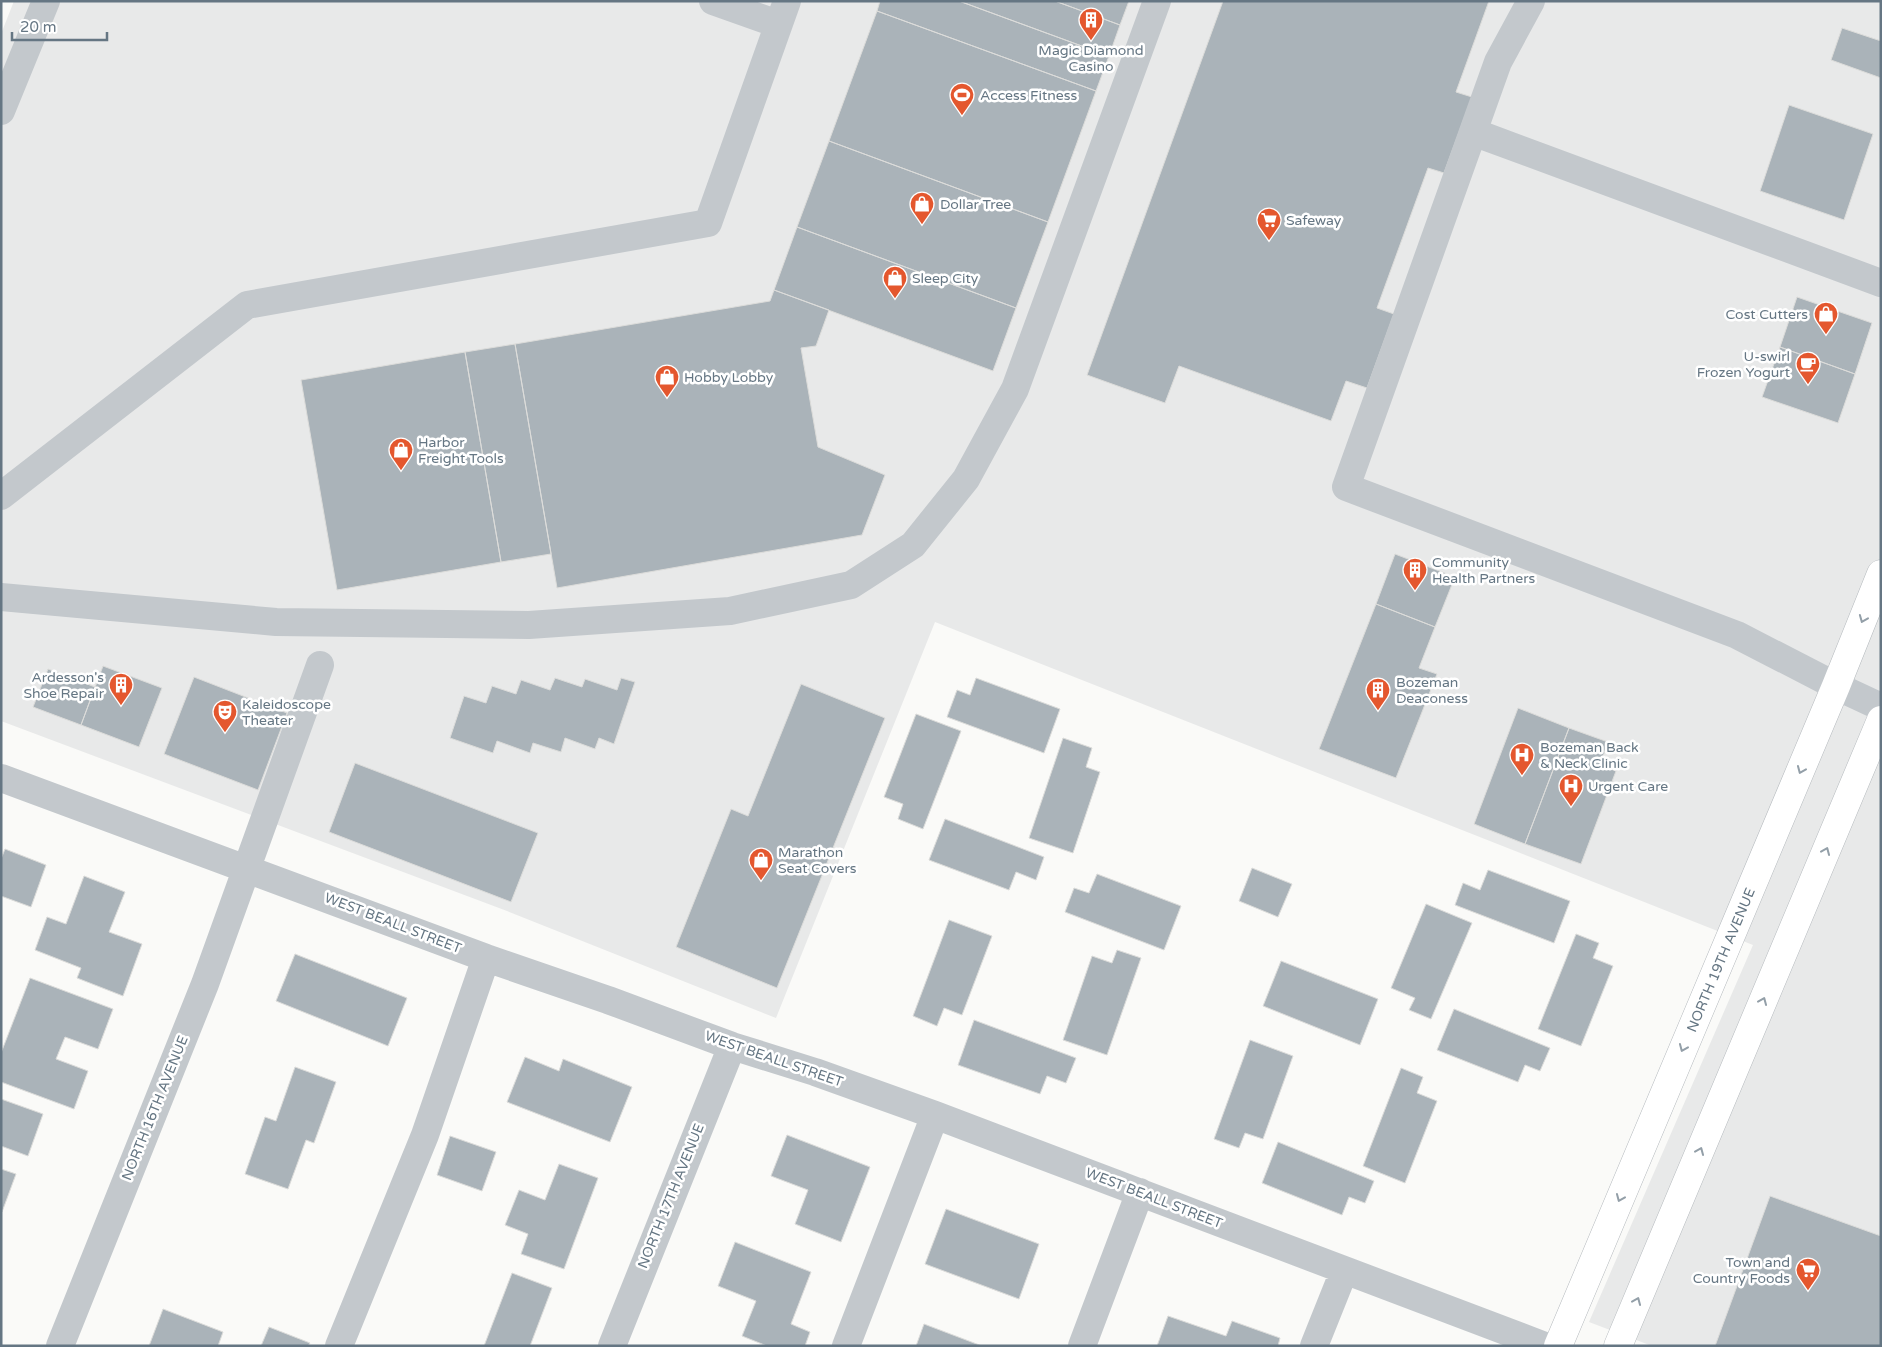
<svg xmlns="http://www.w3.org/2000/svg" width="1882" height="1347" viewBox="0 0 1882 1347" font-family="'Varela Round',sans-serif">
  <rect width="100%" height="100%" fill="#fafaf8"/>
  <!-- built -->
  <path fill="#e8e9e9" d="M 14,1 L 1881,1 L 1881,1346 L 1652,1346 L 1589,1322 L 1753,945 L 935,622 L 776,1018 L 507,911 L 1,721 L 1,34 Z"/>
  <!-- building -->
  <path fill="#aab3b9" stroke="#dcdcda" d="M 880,1 L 959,1 L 1109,56 L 1096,91 L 877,11 Z
    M 959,1 L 1055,1 L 1120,25 L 1109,56 Z
    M 1055,1 L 1129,1 L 1120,25 Z
    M 1223,1 L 1489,1 L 1456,92 L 1472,97 L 1444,173 L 1428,168 L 1377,308 L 1394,314 L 1367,388 L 1346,381 L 1331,421 L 1179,366 L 1165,403 L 1087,375 Z
    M 877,11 L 1096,91 L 1048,222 L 829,141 Z
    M 1842,28 L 1881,41 L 1881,78 L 1831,60 Z
    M 1789,105 L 1873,134 L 1844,220 L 1760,191 Z
    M 829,141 L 1048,222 L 1016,308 L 797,227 Z
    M 797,227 L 1016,308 L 993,371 L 774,290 Z
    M 774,290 L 829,310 L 816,346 L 801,348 L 818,447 L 885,475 L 862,535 L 557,588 L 515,344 L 770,301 Z
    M 1797,297 L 1872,323 L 1855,374 L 1780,347 Z
    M 515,344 L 551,554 L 501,562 L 465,352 Z
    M 1780,347 L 1855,374 L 1838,423 L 1762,397 Z
    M 465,352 L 501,562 L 337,590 L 301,380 Z
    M 1395,554 L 1455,577 L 1435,627 L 1376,604 Z
    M 1376,604 L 1435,627 L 1419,668 L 1437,674 L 1396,778 L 1319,749 Z
    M 103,666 L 162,688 L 139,747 L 81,725 Z
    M 48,669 L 95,687 L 81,725 L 33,707 Z
    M 194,677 L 287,713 L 258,790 L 164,754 Z
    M 555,678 L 582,687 L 585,679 L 617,690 L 621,678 L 635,682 L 614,744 L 599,738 L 595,749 L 565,738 L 561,752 L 533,743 L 530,753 L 497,741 L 493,753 L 450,738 L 464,696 L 486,703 L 492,686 L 516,694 L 521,680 L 550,690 Z
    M 976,678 L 1060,709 L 1044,753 L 947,717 L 957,690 L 970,695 Z
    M 801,684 L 885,718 L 777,988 L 676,947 L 731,809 L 748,816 Z
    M 1518,708 L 1569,728 L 1525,844 L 1474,824 Z
    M 916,714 L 961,731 L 923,829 L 898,819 L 903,804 L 884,797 Z
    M 1569,728 L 1608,742 L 1600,765 L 1616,771 L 1581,864 L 1525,844 Z
    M 1063,738 L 1092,748 L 1086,767 L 1100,772 L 1073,853 L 1029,838 Z
    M 355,763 L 538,833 L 511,902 L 329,832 Z
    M 945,819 L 1044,857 L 1036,880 L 1016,872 L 1009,890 L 929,860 Z
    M 5,849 L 46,865 L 31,907 L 1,896 L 1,859 Z
    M 1252,868 L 1292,884 L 1278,917 L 1239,901 Z
    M 1488,870 L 1570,901 L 1554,943 L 1455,905 L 1463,883 L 1480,890 Z
    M 1097,874 L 1181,906 L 1164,950 L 1065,912 L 1074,888 L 1089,893 Z
    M 84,876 L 125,892 L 109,932 L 142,944 L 123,996 L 77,978 L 81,968 L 35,950 L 47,917 L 66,924 Z
    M 1426,904 L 1472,923 L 1431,1019 L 1409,1010 L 1415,998 L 1391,988 Z
    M 949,920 L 992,936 L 962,1015 L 944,1008 L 937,1026 L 913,1016 Z
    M 1576,934 L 1599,943 L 1593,958 L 1613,966 L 1581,1046 L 1538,1029 Z
    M 1117,950 L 1141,958 L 1107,1055 L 1063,1040 L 1092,956 L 1112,963 Z
    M 295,954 L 407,998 L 388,1046 L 276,1001 Z
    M 1281,961 L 1378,999 L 1360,1045 L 1263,1006 Z
    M 30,978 L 113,1009 L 98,1049 L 65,1037 L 56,1059 L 88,1071 L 74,1109 L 1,1082 L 1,1053 Z
    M 1454,1009 L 1550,1048 L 1540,1071 L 1525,1065 L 1518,1082 L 1437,1050 Z
    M 974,1020 L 1076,1058 L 1066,1083 L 1047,1076 L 1040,1094 L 958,1065 Z
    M 1250,1040 L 1293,1056 L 1263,1139 L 1245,1133 L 1239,1148 L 1214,1139 Z
    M 525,1057 L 559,1071 L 563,1059 L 632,1087 L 610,1142 L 507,1102 Z
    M 295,1067 L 336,1082 L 314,1143 L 306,1140 L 288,1189 L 245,1174 L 265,1117 L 276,1121 Z
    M 1401,1068 L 1423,1077 L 1417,1093 L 1437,1101 L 1405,1183 L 1363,1166 Z
    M 1,1099 L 43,1114 L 28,1156 L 1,1146 Z
    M 787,1135 L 870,1167 L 841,1242 L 795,1224 L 808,1190 L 771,1176 Z
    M 450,1136 L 496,1152 L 482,1191 L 437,1175 Z
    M 1278,1142 L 1374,1181 L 1365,1203 L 1349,1197 L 1342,1215 L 1262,1183 Z
    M 559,1164 L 598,1178 L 564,1269 L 521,1254 L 528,1234 L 505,1225 L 519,1190 L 545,1200 Z
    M 1,1169 L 16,1174 L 2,1212 L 1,1211 Z
    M 1770,1196 L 1881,1236 L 1881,1346 L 1715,1346 Z
    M 946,1209 L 1039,1244 L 1019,1299 L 925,1264 Z
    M 735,1242 L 811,1272 L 791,1324 L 810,1332 L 805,1346 L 767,1346 L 742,1336 L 756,1301 L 718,1286 Z
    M 512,1273 L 552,1288 L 530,1346 L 484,1346 Z
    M 163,1309 L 223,1332 L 218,1346 L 149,1346 Z
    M 1168,1316 L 1226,1336 L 1232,1321 L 1280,1338 L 1278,1346 L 1157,1346 Z
    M 924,1324 L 982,1346 L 916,1346 Z
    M 269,1327 L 310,1343 L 308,1346 L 261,1346 Z"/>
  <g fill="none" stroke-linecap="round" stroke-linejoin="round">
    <defs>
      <g id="major">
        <path id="s1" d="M 1558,1346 L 1836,686 L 1881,574"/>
        <path d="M 1618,1346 L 1881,720"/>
      </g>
    </defs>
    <!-- major casing -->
    <use href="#major" stroke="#b5babe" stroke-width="29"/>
    <!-- minor -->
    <path stroke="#c3c8cc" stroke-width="28" d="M 713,1 L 778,24
      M 1531,1 L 1498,62 L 1346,487 L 1737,635 L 1836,686 L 1881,707
      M 1,111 L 46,1
      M 1473,132 L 1881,283
      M 1,496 L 247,305 L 708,223 L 787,1
      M 1,597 L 276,622 L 529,625 L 730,611 L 851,585 L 913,545 L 966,479 L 1015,389 L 1157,1
      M 1,778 L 486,958 L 608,1000 L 732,1046 L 815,1072 L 935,1115 L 1545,1346
      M 60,1346 L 205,984 L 320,665
      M 339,1346 L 425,1135 L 486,958
      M 612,1346 L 732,1046
      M 846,1346 L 935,1115
      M 1082,1346 L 1140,1192
      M 1314,1346 L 1344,1271"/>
    <!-- major -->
    <use href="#major" stroke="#fff" stroke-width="28"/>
  </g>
  <!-- one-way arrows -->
  <defs><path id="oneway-chevron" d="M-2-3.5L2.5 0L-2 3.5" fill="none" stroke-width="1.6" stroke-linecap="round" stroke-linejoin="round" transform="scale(1.25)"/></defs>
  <g stroke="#939fa8">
    <use href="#oneway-chevron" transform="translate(1863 619) rotate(112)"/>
    <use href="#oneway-chevron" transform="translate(1801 770) rotate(113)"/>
    <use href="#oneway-chevron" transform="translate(1826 851) rotate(-67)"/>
    <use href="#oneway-chevron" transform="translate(1763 1001) rotate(-67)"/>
    <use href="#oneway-chevron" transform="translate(1683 1048) rotate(113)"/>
    <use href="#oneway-chevron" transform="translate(1700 1151) rotate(-67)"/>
    <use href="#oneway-chevron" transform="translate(1620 1198) rotate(113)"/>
    <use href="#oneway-chevron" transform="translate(1637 1301) rotate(-67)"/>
  </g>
  <!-- icons -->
  <defs>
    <symbol id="building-pin" viewBox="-11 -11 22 30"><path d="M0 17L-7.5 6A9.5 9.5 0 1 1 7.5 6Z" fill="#e4572e" stroke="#fff"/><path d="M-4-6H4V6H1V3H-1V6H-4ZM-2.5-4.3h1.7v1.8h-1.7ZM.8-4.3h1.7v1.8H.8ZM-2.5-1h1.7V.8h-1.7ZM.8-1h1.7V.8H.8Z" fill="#fff"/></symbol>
    <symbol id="stadium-pin" viewBox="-11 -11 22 30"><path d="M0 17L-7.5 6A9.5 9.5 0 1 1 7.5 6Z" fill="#e4572e" stroke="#fff"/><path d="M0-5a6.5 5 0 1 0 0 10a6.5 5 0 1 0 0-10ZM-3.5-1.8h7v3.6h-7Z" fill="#fff"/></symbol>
    <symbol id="shop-pin" viewBox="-11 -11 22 30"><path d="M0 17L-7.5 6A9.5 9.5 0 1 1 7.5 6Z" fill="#e4572e" stroke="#fff"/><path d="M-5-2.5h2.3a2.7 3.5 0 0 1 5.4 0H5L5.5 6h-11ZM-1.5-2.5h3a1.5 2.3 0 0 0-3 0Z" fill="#fff"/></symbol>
    <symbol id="supermarket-pin" viewBox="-11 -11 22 30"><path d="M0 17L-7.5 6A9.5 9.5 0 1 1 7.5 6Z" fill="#e4572e" stroke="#fff"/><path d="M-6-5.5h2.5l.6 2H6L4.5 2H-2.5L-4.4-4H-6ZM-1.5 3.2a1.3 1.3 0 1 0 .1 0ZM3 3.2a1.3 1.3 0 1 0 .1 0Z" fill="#fff"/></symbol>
    <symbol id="cafe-pin" viewBox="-11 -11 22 30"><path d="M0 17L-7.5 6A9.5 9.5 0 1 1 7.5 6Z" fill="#e4572e" stroke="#fff"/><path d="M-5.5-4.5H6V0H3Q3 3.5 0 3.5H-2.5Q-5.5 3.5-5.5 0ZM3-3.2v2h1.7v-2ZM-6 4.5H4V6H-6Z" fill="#fff"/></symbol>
    <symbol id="theatre-pin" viewBox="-11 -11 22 30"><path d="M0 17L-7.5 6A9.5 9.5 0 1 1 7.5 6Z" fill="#e4572e" stroke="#fff"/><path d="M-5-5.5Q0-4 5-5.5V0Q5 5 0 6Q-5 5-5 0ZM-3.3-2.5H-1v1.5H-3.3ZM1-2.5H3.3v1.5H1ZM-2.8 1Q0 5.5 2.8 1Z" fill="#fff"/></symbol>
    <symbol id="hospital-pin" viewBox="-11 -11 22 30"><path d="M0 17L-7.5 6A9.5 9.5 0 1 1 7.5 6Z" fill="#e4572e" stroke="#fff"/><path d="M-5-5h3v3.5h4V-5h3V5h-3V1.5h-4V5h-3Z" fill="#fff"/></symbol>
  </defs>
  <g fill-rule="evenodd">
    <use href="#building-pin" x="1077" y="6" width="28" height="38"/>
    <use href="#stadium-pin" x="948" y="81" width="28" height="38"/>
    <use href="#shop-pin" x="908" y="190" width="28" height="38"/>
    <use href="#supermarket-pin" x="1255" y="206" width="28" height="38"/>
    <use href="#shop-pin" x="881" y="264" width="28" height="38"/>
    <use href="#shop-pin" x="1812" y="300" width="28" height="38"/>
    <use href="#cafe-pin" x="1794" y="350" width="28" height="38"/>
    <use href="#shop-pin" x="653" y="363" width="28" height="38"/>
    <use href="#shop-pin" x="387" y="436" width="28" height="38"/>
    <use href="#building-pin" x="1401" y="556" width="28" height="38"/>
    <use href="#building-pin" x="107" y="671" width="28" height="38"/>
    <use href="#building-pin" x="1364" y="676" width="28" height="38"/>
    <use href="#theatre-pin" x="211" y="698" width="28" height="38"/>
    <use href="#hospital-pin" x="1508" y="741" width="28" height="38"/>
    <use href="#hospital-pin" x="1557" y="772" width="28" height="38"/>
    <use href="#shop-pin" x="747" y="846" width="28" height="38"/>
    <use href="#supermarket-pin" x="1794" y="1256" width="28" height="38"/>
  </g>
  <g text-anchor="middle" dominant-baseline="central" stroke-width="5" stroke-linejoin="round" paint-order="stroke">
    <!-- poi labels -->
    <g font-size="14" fill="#657683" stroke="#fff" text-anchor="start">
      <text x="1091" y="50" text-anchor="middle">Magic Diamond<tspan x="1091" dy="16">Casino</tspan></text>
      <text x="980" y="95">Access Fitness</text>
      <text x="940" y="204">Dollar Tree</text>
      <text x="1286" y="220">Safeway</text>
      <text x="912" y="278">Sleep City</text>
      <text x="1808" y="314" text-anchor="end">Cost Cutters</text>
      <text x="1790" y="356" text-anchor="end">U-swirl<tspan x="1790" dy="16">Frozen Yogurt</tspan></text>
      <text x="684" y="377">Hobby Lobby</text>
      <text x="418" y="442">Harbor<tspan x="418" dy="16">Freight Tools</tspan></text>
      <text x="1432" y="562">Community<tspan x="1432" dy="16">Health Partners</tspan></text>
      <text x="104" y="677" text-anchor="end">Ardesson's<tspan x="104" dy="16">Shoe Repair</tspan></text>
      <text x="1396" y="682">Bozeman<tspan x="1396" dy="16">Deaconess</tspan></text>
      <text x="242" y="704">Kaleidoscope<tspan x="242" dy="16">Theater</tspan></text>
      <text x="1540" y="747">Bozeman Back<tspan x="1540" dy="16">&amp; Neck Clinic</tspan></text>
      <text x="1588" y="786">Urgent Care</text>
      <text x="778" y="852">Marathon<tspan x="778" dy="16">Seat Covers</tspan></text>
      <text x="1790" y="1262" text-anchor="end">Town and<tspan x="1790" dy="16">Country Foods</tspan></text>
    </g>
    <!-- street labels -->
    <g font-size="14" fill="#657683" stroke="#fff">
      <text transform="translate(393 923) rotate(21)">WEST BEALL STREET</text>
      <text stroke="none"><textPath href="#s1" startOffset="419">NORTH 19TH AVENUE</textPath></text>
      <text transform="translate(774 1059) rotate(19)">WEST BEALL STREET</text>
      <text transform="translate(155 1108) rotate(-68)">NORTH 16TH AVENUE</text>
      <text transform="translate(671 1196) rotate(-68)">NORTH 17TH AVENUE</text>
      <text transform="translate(1154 1198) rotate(21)">WEST BEALL STREET</text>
    </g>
  </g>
  <!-- border -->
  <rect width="1882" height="1347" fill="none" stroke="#657683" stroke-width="5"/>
  <!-- scale -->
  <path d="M12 32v8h95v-8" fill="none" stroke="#657683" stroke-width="2.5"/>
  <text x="20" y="32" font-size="15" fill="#657683" stroke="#ffffff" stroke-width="4" paint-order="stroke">20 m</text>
</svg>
